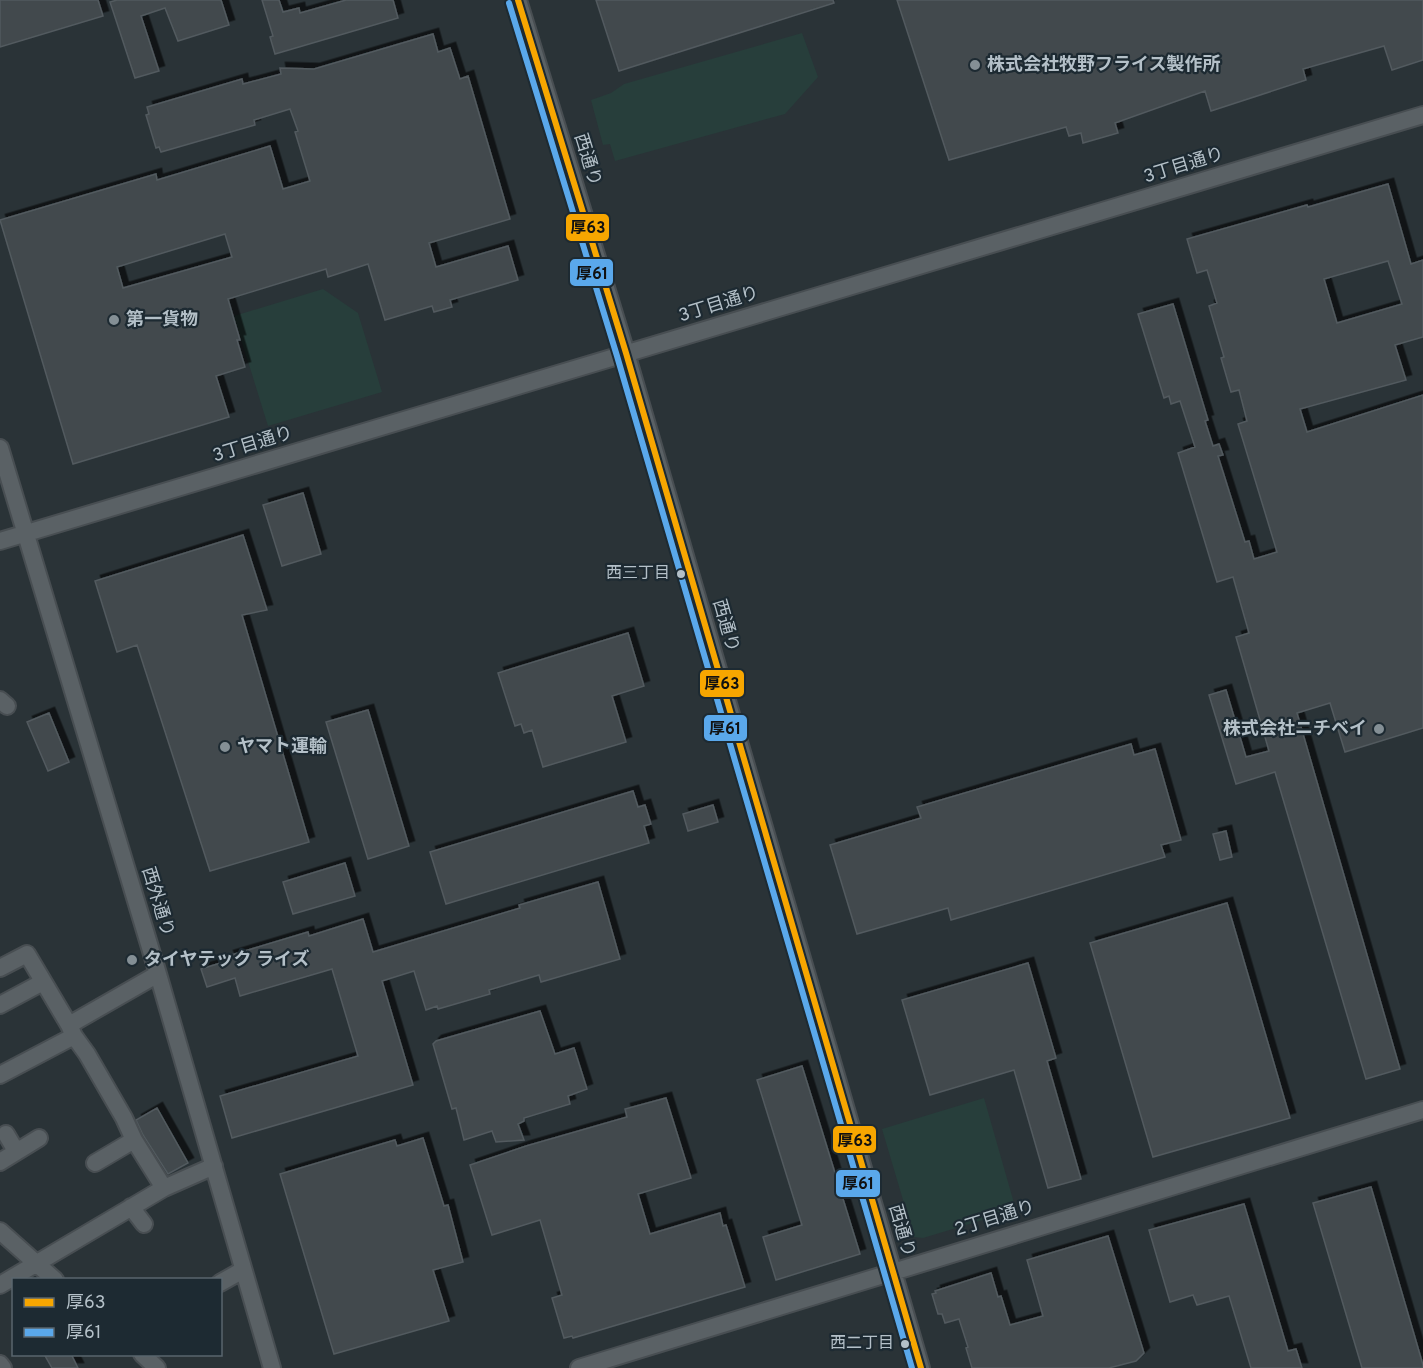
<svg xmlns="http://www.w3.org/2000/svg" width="1423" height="1368" viewBox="0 0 1423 1368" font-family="Overpass,'Noto Sans JP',sans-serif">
  <defs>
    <filter id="shadow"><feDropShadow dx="5.5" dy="-5.5" stdDeviation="0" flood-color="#0009"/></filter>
  </defs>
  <rect width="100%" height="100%" fill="#2a3337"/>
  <!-- green -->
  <path fill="#273e3b" d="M 802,33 L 818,77 L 785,114 L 615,161 L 610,144 L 603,145 L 591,100 L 611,93 L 624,84 Z
    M 323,289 L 358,313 L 382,392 L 268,426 L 234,316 Z
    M 984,1098 L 1016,1210 L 923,1238 L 914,1237 L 882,1129 Z"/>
  <!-- building -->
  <path fill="#424a4d" stroke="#525a5f" stroke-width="1.5" fill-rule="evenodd" filter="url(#shadow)" d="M 0,0 L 98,0 L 103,16 L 0,47 Z
    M 117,0 L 221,0 L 229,25 L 178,41 L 165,8 L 141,16 L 159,71 L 135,78 L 110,2 Z
    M 262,0 L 279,0 L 283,12 L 299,8 L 300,13 L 346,0 L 393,0 L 398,18 L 275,54 L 270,37 L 273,36 Z
    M 596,0 L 833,0 L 834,3 L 619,71 Z
    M 897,0 L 1423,0 L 1423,60 L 1392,70 L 1384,46 L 1303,69 L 1306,80 L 1211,111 L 1205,91 L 1115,123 L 1118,133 L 1083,143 L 1081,133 L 1069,136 L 1066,127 L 949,160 Z
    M 433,34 L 438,52 L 450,48 L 460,79 L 468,76 L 510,219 L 429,243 L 436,267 L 508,246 L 518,280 L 450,300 L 452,307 L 434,312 L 432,306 L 385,320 L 368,264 L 328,277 L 326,269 L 228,299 L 240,340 L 237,340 L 245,367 L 216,376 L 229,417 L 73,464 L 0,220 L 156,174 L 157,180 L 270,146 L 283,189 L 310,181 L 295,132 L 298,131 L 290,109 L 254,120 L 255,125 L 161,152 L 159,147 L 156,148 L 146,115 L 149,114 L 147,107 L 242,79 L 243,84 L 281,74 L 280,68 L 314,69 ZM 225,234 L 232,257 L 123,288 L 117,267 Z
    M 1388,184 L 1411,264 L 1423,260 L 1423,337 L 1395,345 L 1406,380 L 1300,409 L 1307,432 L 1423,395 L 1423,728 L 1345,752 L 1330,703 L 1297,713 L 1400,1069 L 1366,1079 L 1275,772 L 1236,784 L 1209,695 L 1226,690 L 1246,757 L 1269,751 L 1236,637 L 1249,633 L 1233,577 L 1217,582 L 1178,453 L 1195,447 L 1180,401 L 1171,404 L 1169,396 L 1164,398 L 1138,314 L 1173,304 L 1208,420 L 1205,421 L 1213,446 L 1219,444 L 1223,455 L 1218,456 L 1245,542 L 1249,541 L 1254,559 L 1277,552 L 1238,424 L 1247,421 L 1239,390 L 1231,392 L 1221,358 L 1224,357 L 1209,306 L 1217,303 L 1207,270 L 1197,273 L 1187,239 L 1307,205 L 1308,207 ZM 1388,261 L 1402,304 L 1337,323 L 1324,279 Z
    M 303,493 L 321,554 L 282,566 L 263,505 Z
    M 243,535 L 267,610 L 242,615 L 309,842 L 210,871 L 137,645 L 117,652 L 95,581 Z
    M 628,633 L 644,686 L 612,696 L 626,742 L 543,767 L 532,730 L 524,733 L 521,724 L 515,726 L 498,673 Z
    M 368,710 L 409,846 L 368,859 L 326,722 Z
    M 49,713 L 69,762 L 48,771 L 27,722 Z
    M 1131,744 L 1134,755 L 1155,749 L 1181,840 L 1161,845 L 1165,857 L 951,920 L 948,908 L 857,934 L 830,845 L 921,818 L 917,807 Z
    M 633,791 L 638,807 L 645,805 L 651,824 L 644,826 L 649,843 L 446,904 L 430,852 Z
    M 713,805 L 718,822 L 688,831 L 683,814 Z
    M 1226,831 L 1232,857 L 1220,860 L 1213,834 Z
    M 345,863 L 355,896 L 293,914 L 283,882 Z
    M 598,882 L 620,959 L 541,982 L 539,975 L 489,990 L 490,994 L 438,1009 L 437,1006 L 426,1010 L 414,971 L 382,981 L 413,1085 L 232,1138 L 220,1096 L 358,1056 L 332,969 L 240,996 L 235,978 L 207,987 L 201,969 L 230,960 L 228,956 L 308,932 L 309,936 L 363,919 L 373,952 L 520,908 L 519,905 Z
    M 1227,903 L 1290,1118 L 1153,1157 L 1090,943 Z
    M 1028,963 L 1056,1058 L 1047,1061 L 1081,1179 L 1048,1188 L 1014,1070 L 930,1095 L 902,1000 Z
    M 540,1011 L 555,1054 L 574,1048 L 587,1089 L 568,1096 L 570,1104 L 524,1118 L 524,1121 L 518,1124 L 524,1140 L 496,1142 L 492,1131 L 464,1140 L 456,1108 L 452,1109 L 433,1044 L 436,1041 Z
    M 802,1066 L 860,1254 L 776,1280 L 763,1237 L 802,1225 L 757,1080 Z
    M 666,1098 L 691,1178 L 638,1194 L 650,1234 L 720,1213 L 723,1226 L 726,1225 L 745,1287 L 573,1338 L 572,1336 L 564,1338 L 552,1298 L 562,1295 L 540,1220 L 492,1235 L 470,1165 L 526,1146 L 627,1117 L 625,1109 Z
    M 157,1108 L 188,1163 L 168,1174 L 143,1135 L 136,1120 Z
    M 423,1138 L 444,1206 L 448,1205 L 463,1262 L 433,1270 L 449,1321 L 334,1354 L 280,1174 L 395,1140 L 397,1146 Z
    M 1371,1187 L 1423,1365 L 1423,1368 L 1362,1368 L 1313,1203 Z
    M 1244,1204 L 1288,1351 L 1296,1349 L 1302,1368 L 1251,1368 L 1229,1296 L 1197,1305 L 1193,1295 L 1170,1302 L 1149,1230 Z
    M 1108,1236 L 1144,1353 L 1136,1361 L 1109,1368 L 972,1368 L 966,1348 L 968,1347 L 959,1319 L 945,1323 L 942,1314 L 938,1314 L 932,1294 L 936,1293 L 935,1291 L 991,1273 L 998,1297 L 1001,1296 L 1010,1325 L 1043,1316 L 1027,1260 Z
    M 44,1354 L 71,1354 L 78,1368 L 52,1368 Z"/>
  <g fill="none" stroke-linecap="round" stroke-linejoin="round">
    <defs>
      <path id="minor" d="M 518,0 L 626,353 L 921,1368
        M 0,448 L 158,974 L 272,1368
        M 0,541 L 1423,115
        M 0,700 L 7,706
        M 0,968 L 27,954 L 69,1025 L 74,1036 L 87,1054 L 124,1118 L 134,1140 L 164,1188
        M 0,1005 L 43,982
        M 69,1025 L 158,974
        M 0,1075 L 74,1036
        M 6,1134 L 16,1151
        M 0,1162 L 39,1138
        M 95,1163 L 134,1140
        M 131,1207 L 144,1224
        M 0,1231 L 55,1280
        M 220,1283 L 243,1270
        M 0,1285 L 164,1188 L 214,1166
        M 142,1354 L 157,1368
        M 0,1364 L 3,1368
        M 579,1368 L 1423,1110"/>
    </defs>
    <!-- minor casing -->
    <use href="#minor" stroke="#484e52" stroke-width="20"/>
    <!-- minor -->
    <use href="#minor" stroke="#5a6165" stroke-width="16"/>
    <defs>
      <path id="bus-1" d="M 518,0 L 626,353 L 921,1368"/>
      <path id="bus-2" d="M 509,3 L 617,356 L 912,1368"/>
    </defs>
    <!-- bus-1 casing -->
    <use href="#bus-1" stroke="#1d2a32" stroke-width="10"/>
    <!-- bus-2 casing -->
    <use href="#bus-2" stroke="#1d2a32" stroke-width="10"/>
    <!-- bus-1 -->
    <use href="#bus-1" stroke="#f7a600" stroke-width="6"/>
    <!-- bus-2 -->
    <use href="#bus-2" stroke="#5aa8eb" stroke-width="6"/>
  </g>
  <!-- markers -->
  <g fill="#848f95" stroke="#1d2a32" stroke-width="2">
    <circle cx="975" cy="65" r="6"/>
    <circle cx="114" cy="320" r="6"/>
    <circle cx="1379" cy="729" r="6"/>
    <circle cx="225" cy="747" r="6"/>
    <circle cx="132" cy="960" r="6"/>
  </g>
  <g fill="#b4c0c8" stroke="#1d2a32" stroke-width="2">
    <circle cx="681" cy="574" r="5"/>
    <circle cx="905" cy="1344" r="5"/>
  </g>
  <g text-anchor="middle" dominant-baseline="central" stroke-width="4.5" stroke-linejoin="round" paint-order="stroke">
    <!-- bus labels -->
    <g font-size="16" fill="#b4c0c8" stroke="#1d2a32" text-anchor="end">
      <text x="670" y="574">西三丁目</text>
      <text x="894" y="1344">西二丁目</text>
    </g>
    <!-- poi labels -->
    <g font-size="18" font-weight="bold" fill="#b4c0c8" stroke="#1d2a32" text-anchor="start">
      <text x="987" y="65">株式会社牧野フライス製作所</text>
      <text x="126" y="320">第一貨物</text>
      <text x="1367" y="729" text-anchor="end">株式会社ニチベイ</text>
      <text x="237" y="747">ヤマト運輸</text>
      <text x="144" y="960">タイヤテック ライズ</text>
    </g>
    <!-- street labels -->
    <g font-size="18" fill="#b4c0c8" stroke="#1d2a32">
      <text transform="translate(587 160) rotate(73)">西通り</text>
      <text transform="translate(1184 166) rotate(-17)">3丁目通り</text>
      <text transform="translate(719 305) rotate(-17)">3丁目通り</text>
      <text transform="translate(253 445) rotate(-17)">3丁目通り</text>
      <text transform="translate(725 626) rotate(74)">西通り</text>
      <text transform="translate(157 902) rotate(73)">西外通り</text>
      <text transform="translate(995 1219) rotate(-17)">2丁目通り</text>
      <text transform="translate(901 1231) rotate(74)">西通り</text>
    </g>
  </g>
  <g stroke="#1d2a32" stroke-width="2">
    <rect x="565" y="213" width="45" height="29" rx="6" fill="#f7a600"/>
    <rect x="569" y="258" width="45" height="29" rx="6" fill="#5aa8eb"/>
    <rect x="699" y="669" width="46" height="29" rx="6" fill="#f7a600"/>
    <rect x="703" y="714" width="45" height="28" rx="6" fill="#5aa8eb"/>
    <rect x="832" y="1125" width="45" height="29" rx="6" fill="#f7a600"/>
    <rect x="835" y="1169" width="46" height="29" rx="6" fill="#5aa8eb"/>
  </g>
  <g font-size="16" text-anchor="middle" font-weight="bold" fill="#111">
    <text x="588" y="233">厚63</text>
    <text x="592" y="279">厚61</text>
    <text x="722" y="689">厚63</text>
    <text x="725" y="734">厚61</text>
    <text x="855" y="1146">厚63</text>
    <text x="858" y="1189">厚61</text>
  </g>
  <!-- legend -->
  <rect x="12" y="1278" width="210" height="78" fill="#1d2a32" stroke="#59666e" stroke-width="1.5"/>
  <rect x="24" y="1298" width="30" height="9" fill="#f7a600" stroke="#59666e" stroke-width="1.5"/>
  <text x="66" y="1308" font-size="18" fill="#b4c0c8">厚63</text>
  <rect x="24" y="1328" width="30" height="9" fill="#5aa8eb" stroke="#59666e" stroke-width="1.5"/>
  <text x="66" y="1338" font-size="18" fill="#b4c0c8">厚61</text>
</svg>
